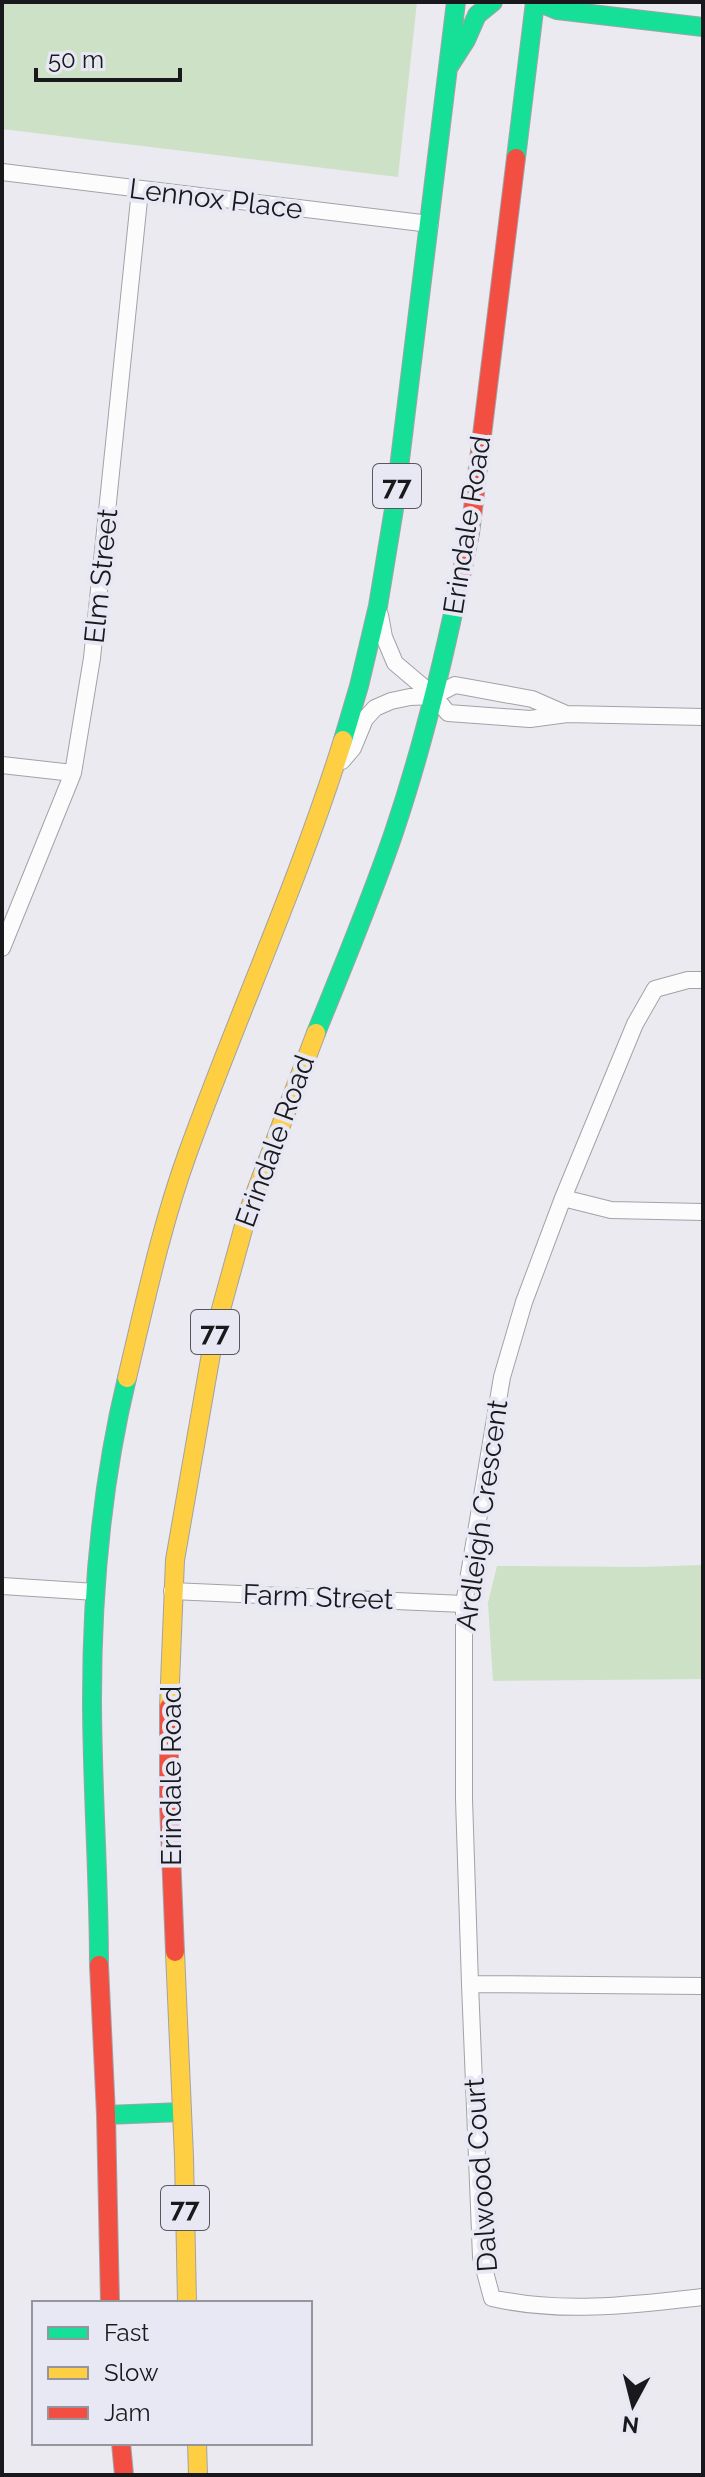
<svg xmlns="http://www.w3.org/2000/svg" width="705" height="2477" viewBox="0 0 705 2477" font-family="Raleway,sans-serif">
  <rect width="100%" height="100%" fill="#eaeaf0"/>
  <!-- green -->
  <path fill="#cce1c6" d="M 2,2 L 417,2 L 398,177 L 2,129 Z
    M 703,1565 L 703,1679 L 493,1681 L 488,1603 L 497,1566 L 642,1567 Z"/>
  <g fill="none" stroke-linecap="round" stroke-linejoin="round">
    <defs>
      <path id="street" d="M 2,172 L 430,224
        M 380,615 L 384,637 L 395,663 L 434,696 L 448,713 L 530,719 L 567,714 L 703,717
        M 342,761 L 353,748 L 365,719 L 375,708 L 391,701 L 410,697 L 434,696 L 455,685 L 532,699 L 564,713
        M 2,765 L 73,773
        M 2,948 L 73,773 L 92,658 L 140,190
        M 703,980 L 688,980 L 655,989 L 635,1024 L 563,1198 L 524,1302 L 502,1377 L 464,1604 L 464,1799 L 470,1984 L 703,1986
        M 563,1198 L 611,1210 L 703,1212
        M 2,1586 L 96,1592
        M 172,1591 L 464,1604
        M 470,1984 L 481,2257 L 492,2298 C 561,2314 633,2305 703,2297"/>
      <path id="fast" d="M 538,2 L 557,10 L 703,27
        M 448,68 L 466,40 L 477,15 L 493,2
        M 516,158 L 535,2
        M 343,740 L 359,686 L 378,606 L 394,509 L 456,2
        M 316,1033 C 343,966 371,900 394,832 C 420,755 440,675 457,595
        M 99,1965 C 99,1876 92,1787 92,1698 C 92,1591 102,1481 127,1378
        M 106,2115 L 182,2112"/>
      <path id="slow" d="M 127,1378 C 145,1303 161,1227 187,1155 C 237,1016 299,881 343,740
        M 169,1707 L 175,1560 L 215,1331 L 247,1215 L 316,1033
        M 175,1952 L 184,2157 L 187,2303
        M 197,2443 L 198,2475"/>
      <path id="jam" d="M 457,595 L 470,533 L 516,158
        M 169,1707 L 169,1804 L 175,1952
        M 99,1965 L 106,2115 L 110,2303
        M 121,2443 L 124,2475"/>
    </defs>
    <!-- street casing -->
    <use href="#street" stroke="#a2a2a7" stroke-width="18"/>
    <!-- fast casing -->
    <use href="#fast" stroke="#a2a2a7" stroke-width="20"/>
    <!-- slow casing -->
    <use href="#slow" stroke="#a2a2a7" stroke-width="20"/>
    <!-- jam casing -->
    <use href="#jam" stroke="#a2a2a7" stroke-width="20"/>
    <!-- street -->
    <use href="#street" stroke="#fcfcfd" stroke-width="16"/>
    <!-- fast -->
    <use href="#fast" stroke="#16e098" stroke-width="18"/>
    <!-- slow -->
    <use href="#slow" stroke="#ffcf43" stroke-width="18"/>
    <!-- jam -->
    <use href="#jam" stroke="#f24e42" stroke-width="18"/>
  </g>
  <g text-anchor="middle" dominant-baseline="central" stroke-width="8" stroke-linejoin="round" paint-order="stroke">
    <!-- shield labels -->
    <g fill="#e7e8f3" stroke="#57575d" stroke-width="2">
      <rect x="373" y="464" width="48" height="44" rx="6"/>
      <rect x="191" y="1310" width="48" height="44" rx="6"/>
      <rect x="161" y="2186" width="48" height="44" rx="6"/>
    </g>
    <g font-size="26" font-weight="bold" fill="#19191d">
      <text x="397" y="486">77</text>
      <text x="215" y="1332">77</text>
      <text x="185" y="2208">77</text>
    </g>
    <!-- street labels -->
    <g font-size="28" fill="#19191d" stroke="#e7e8f3">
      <text transform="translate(216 199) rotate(7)">Lennox Place</text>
      <text transform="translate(467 525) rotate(-81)">Erindale Road</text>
      <text transform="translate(101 576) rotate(-84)">Elm Street</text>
      <text transform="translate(275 1141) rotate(-70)">Erindale Road</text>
      <text transform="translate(482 1515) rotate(-82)">Ardleigh Crescent</text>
      <text transform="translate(318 1597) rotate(2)">Farm Street</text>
      <text transform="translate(171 1776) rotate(-90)">Erindale Road</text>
      <text transform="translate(481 2175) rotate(-94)">Dalwood Court</text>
    </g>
  </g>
  <!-- border -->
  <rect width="705" height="2477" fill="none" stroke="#19191d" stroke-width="8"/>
  <!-- legend -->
  <rect x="32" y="2301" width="280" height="144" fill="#e7e8f3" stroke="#95959d" stroke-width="2"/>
  <rect x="48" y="2327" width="40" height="12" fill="#16e098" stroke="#95959d" stroke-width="2"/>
  <text x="104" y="2341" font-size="24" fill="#19191d">Fast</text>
  <rect x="48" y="2367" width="40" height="12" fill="#ffcf43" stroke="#95959d" stroke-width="2"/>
  <text x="104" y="2381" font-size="24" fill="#19191d">Slow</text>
  <rect x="48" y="2407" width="40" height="12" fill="#f24e42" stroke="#95959d" stroke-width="2"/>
  <text x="104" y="2421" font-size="24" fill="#19191d">Jam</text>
  <!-- north arrow -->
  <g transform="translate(633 2405) rotate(187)" stroke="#e7e8f3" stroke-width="6" paint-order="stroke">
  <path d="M0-6L14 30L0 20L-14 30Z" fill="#19191d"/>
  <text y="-12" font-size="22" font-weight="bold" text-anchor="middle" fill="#19191d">N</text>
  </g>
  <!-- scale -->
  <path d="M36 68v12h144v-12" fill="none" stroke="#19191d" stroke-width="4"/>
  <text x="48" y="68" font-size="24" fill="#19191d" stroke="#e7e8f3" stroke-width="6" paint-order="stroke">50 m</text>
</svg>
